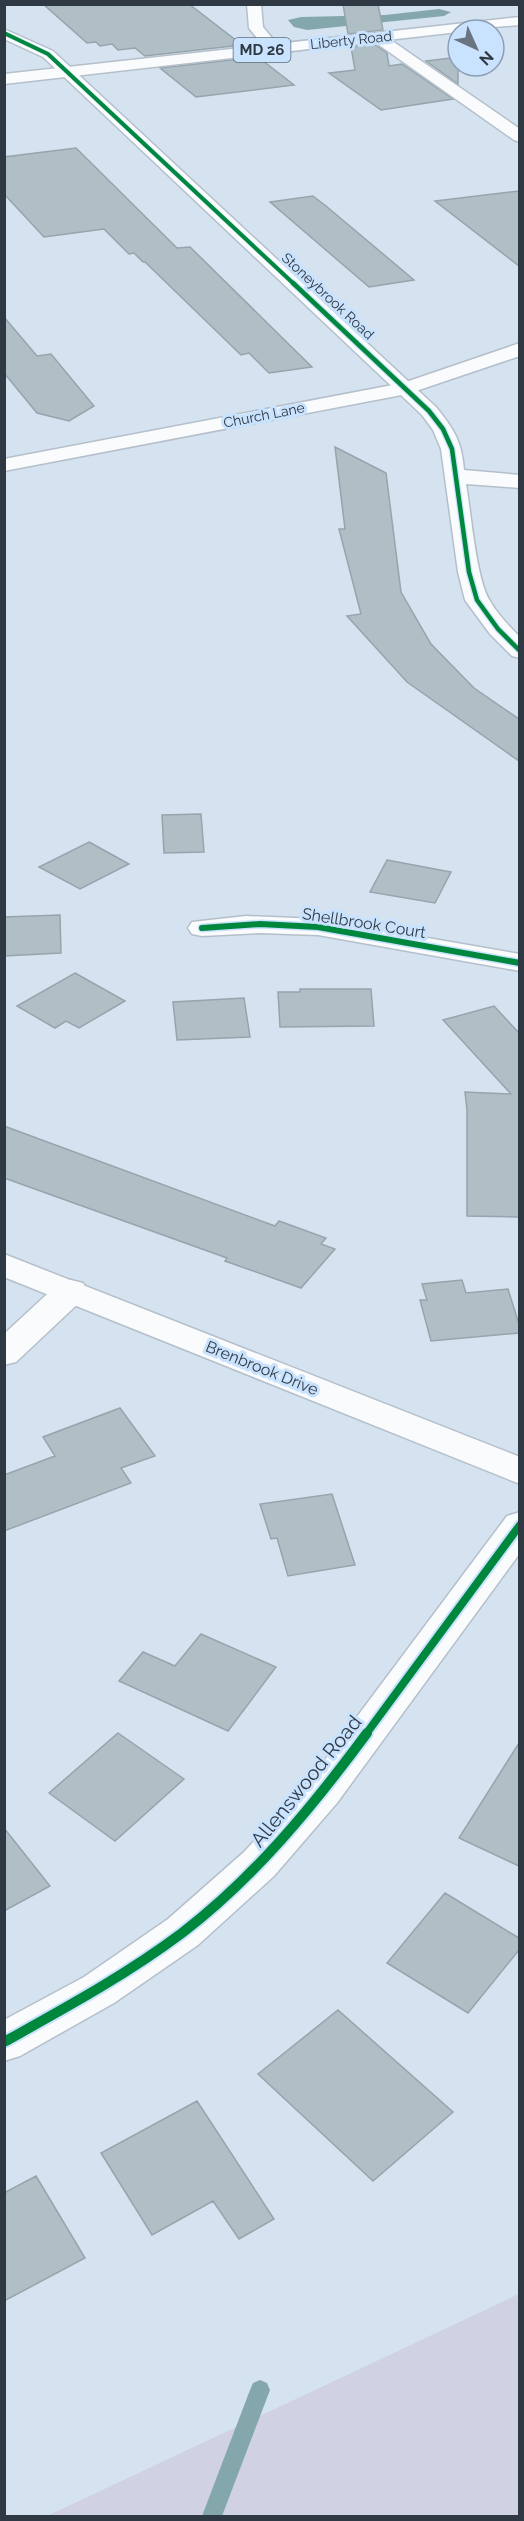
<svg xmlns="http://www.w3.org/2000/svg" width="524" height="2521" viewBox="0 0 524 2521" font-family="Raleway,sans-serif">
  <rect width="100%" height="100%" fill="#d5e3f1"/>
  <!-- green -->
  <path fill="#d0d1e3" d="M 519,2294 L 519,2516 L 47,2516 Z"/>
  <!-- water -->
  <path fill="#84a7ab" d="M 439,9 L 451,12 L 444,16 L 307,30 L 294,27 L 288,20 L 301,17 L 385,15 Z"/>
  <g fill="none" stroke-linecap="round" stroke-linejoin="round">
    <!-- stream -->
    <path fill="#84a7ab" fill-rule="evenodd" d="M 260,2380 L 267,2383 L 270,2390 L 222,2516 L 202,2516 L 250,2390 L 253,2383 Z"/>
  </g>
  <!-- building -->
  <path fill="#b0bec6" stroke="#96a4ac" stroke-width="1.5" d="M 43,4 L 189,4 L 242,45 L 145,56 L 135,48 L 118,50 L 112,44 L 100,46 L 96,42 L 87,43 Z
    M 343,4 L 378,4 L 383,30 L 348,34 Z
    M 374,44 L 387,53 L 389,66 L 402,64 L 453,99 L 381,110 L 329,73 L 355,70 L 351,47 Z
    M 258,57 L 294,85 L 196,97 L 160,68 Z
    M 458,57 L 458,84 L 426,61 Z
    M 76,148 L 177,248 L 190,247 L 312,367 L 269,373 L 249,353 L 241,355 L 145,262 L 143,262 L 134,253 L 129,254 L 104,229 L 44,237 L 4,194 L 4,157 Z
    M 519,191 L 519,266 L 435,201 Z
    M 313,196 L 326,206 L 414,280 L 369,287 L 270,202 Z
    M 4,317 L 37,356 L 51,354 L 94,406 L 69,421 L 37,413 L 4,373 Z
    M 335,447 L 386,473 L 401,592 L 431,644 L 474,688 L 519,719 L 519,761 L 407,682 L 347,616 L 361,614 L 339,529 L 345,529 Z
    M 201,814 L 204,852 L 164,853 L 162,815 Z
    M 89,842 L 129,864 L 80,889 L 39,867 Z
    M 387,860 L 451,872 L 435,903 L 370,892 Z
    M 60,915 L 61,953 L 4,956 L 4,917 Z
    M 75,973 L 125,1001 L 79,1028 L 66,1021 L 55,1028 L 17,1006 Z
    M 300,989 L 371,989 L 374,1026 L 280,1027 L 278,992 L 300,992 Z
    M 244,998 L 250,1037 L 177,1040 L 173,1002 Z
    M 494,1006 L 519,1033 L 519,1217 L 467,1216 L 467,1110 L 465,1092 L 511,1094 L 443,1020 Z
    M 4,1126 L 275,1226 L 279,1221 L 326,1238 L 321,1244 L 335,1249 L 301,1288 L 225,1261 L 227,1258 L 4,1178 Z
    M 462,1280 L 466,1293 L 508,1289 L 519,1324 L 519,1333 L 431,1341 L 420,1300 L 427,1300 L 422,1284 Z
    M 120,1408 L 155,1456 L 121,1468 L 131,1483 L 4,1531 L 4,1475 L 55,1456 L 43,1437 Z
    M 332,1494 L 355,1565 L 288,1576 L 277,1538 L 271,1539 L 260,1504 Z
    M 201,1634 L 276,1667 L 228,1731 L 119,1681 L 143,1652 L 175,1666 Z
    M 118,1733 L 184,1779 L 115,1841 L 49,1793 Z
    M 519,1743 L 519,1866 L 459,1838 Z
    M 4,1828 L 50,1886 L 4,1911 Z
    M 445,1893 L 519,1938 L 519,1950 L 468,2013 L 387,1963 Z
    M 338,2010 L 453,2112 L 373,2181 L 258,2074 Z
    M 197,2101 L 274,2219 L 239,2239 L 213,2201 L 152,2235 L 101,2153 Z
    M 36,2176 L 85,2258 L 4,2301 L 4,2193 Z"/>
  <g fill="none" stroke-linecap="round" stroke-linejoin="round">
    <defs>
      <path id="minor" d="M 247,4 L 261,4 L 263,27 L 281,49 L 278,52 L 268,52 L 249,28 Z
        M 4,29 L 53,51 L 436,407 C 454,429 462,442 464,470 L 520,475 L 520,488 L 466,484 C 471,512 476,579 490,601 C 498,615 509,626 520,637 L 520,658 L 512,656 L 490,634 L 465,600 L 458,572 L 441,449 L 433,430 L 422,415 L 43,57 L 4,39 Z
        M 377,33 L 382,34 L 520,129 L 520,142 L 514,140 L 372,40 L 370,37 L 372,34 Z
        M 246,916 L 318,919 L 520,954 L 520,971 L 318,935 L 260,933 L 202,936 L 192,934 L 188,928 L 192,922 Z
        M 71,1280 L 83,1283 L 88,1291 L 83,1299 L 16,1362 L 4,1365 L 4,1334 L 59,1283 Z"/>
      <path id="tertiary" d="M 520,343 L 520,356 L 407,394 L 4,471 L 4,459 L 403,383 Z
        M 520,1512 L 520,1553 L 337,1803 L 274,1876 L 198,1945 L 114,2003 L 20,2056 L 4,2061 L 4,2020 L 84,1977 L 168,1919 L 244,1852 L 309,1781 L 507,1516 Z"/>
      <path id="secondary" d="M 4,1254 L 520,1457 L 520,1484 L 4,1277 Z"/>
      <path id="primary" d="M 520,17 L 520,25 L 458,30 L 458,32 L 4,84 L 4,74 Z"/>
    </defs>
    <!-- minor casing -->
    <use href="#minor" stroke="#b5bfca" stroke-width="3"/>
    <!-- tertiary casing -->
    <use href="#tertiary" stroke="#b5bfca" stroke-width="3"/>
    <!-- secondary casing -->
    <use href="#secondary" stroke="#b5bfca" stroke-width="3"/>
    <!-- primary casing -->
    <use href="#primary" stroke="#b5bfca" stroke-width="3"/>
    <!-- minor -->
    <use href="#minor" fill="#f9fbfd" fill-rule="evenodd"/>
    <!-- tertiary -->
    <use href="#tertiary" fill="#f9fbfd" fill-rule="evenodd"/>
    <!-- secondary -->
    <use href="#secondary" fill="#f9fbfd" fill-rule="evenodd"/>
    <!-- primary -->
    <use href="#primary" fill="#f9fbfd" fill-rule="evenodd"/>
    <defs>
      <path id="cycleway-far4" d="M 4,33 L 48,54 L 295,285"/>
      <path id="cycleway-far3" d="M 293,283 L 429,411 L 443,429 L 452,449 L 469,572 L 477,600 L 498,629 L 520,651"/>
      <path id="cycleway-far2" d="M 202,928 L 260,924 L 318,927 L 520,963"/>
      <path id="cycleway-far1" d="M 366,1734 L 520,1525"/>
      <path id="cycleway" d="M 4,2042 C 65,2008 126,1975 182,1933 C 255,1877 313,1806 367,1733"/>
    </defs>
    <!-- cycleway-far4 casing -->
    <use href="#cycleway-far4" stroke="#c9e2fd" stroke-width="5"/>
    <!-- cycleway-far3 casing -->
    <use href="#cycleway-far3" stroke="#c9e2fd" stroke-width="7"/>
    <!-- cycleway-far2 casing -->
    <use href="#cycleway-far2" stroke="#c9e2fd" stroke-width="9"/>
    <!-- cycleway-far1 casing -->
    <use href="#cycleway-far1" stroke="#c9e2fd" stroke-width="12"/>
    <!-- cycleway casing -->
    <use href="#cycleway" stroke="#c9e2fd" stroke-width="14"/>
    <!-- cycleway-far4 -->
    <use href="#cycleway-far4" stroke="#00873e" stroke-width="4"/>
    <!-- cycleway-far3 -->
    <use href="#cycleway-far3" stroke="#00873e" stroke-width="4.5"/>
    <!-- cycleway-far2 -->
    <use href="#cycleway-far2" stroke="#00873e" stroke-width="6"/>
    <!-- cycleway-far1 -->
    <use href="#cycleway-far1" stroke="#00873e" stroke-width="8"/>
    <!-- cycleway -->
    <use href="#cycleway" stroke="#00873e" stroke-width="10"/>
  </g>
  <g text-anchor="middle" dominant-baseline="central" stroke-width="6" stroke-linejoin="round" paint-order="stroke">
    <!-- far-street labels -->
    <g font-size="14" fill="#2f3943" stroke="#c9e2fd">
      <text transform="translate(351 40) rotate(-6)">Liberty Road</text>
      <text transform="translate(328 296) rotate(43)">Stoneybrook Road</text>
      <text transform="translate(264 415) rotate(-11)">Church Lane</text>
    </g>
    <!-- shield labels -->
    <rect fill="#c9e2fd" stroke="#5d6c7b" stroke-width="1.5" x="233.5" y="38" width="57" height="24" rx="4.5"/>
    <g font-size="15" font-weight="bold" fill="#2f3943">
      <text x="262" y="50">MD 26</text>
    </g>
    <!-- street labels -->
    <g font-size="16" fill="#2f3943" stroke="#c9e2fd">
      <text transform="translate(364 923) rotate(9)">Shellbrook Court</text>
      <text transform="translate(262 1368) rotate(22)">Brenbrook Drive</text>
    </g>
    <!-- near-street labels -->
    <g font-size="20" fill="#2f3943" stroke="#c9e2fd">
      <text transform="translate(306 1781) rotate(-51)">Allenswood Road</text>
    </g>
  </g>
  <!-- border -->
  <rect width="524" height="2521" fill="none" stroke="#2f3943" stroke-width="12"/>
  <!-- north arrow -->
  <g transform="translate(476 48) rotate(135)"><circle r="28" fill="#c9e2fd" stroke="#8b9eb3" stroke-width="1.5"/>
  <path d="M0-4.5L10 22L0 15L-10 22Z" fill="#697480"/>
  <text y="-9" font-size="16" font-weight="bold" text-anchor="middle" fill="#2f3943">N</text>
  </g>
</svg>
